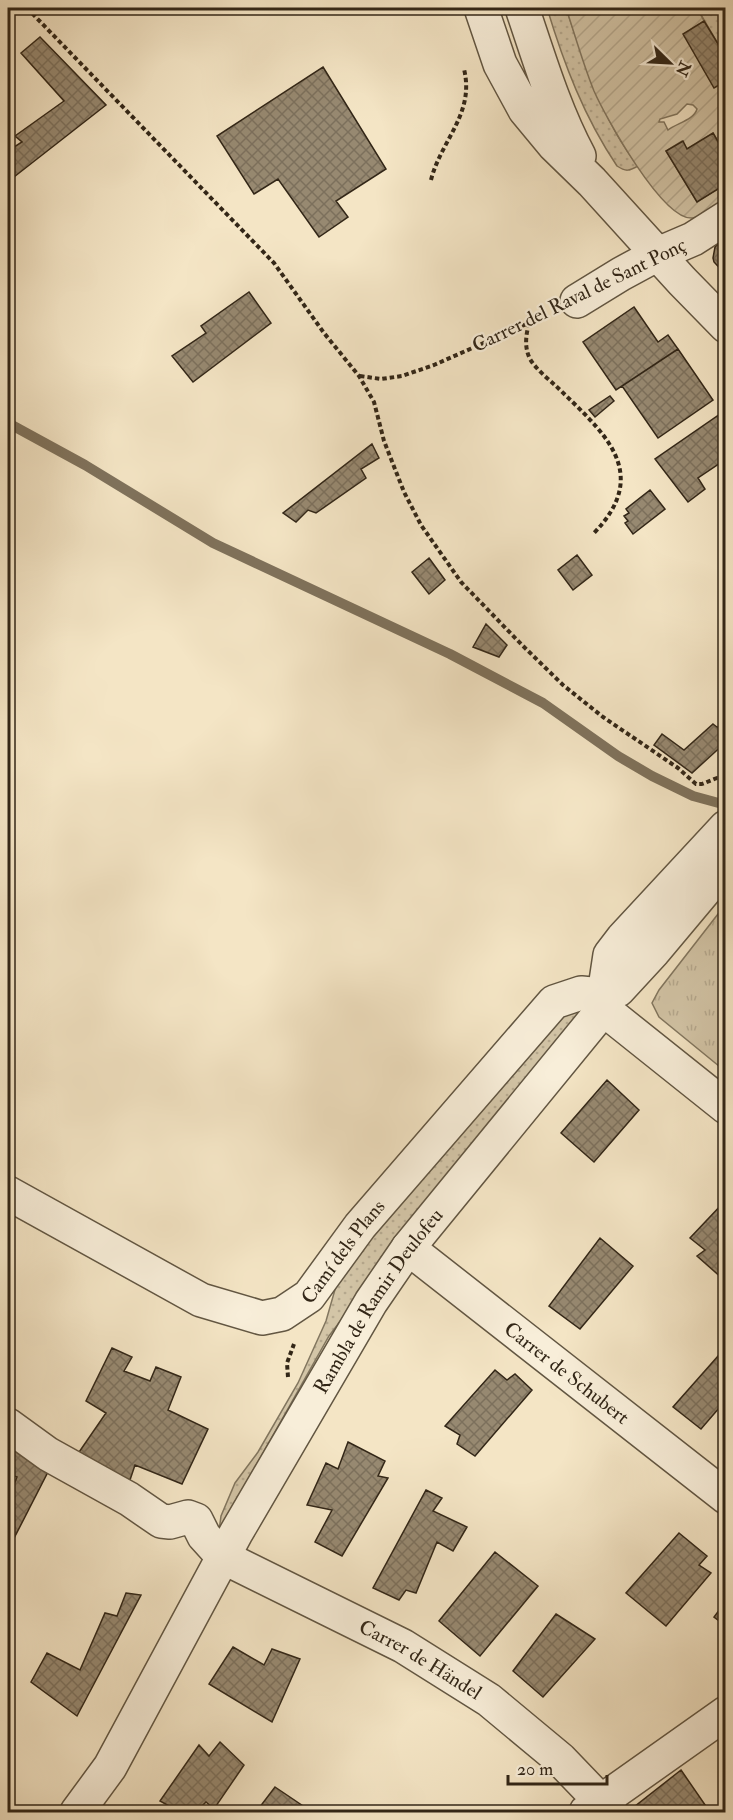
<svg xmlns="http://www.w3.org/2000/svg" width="733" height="1820" viewBox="0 0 733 1820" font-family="'IM FELL Double Pica',serif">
  <defs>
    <pattern id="grass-dots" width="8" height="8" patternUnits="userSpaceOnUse" patternTransform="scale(1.5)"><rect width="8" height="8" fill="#d3c5a7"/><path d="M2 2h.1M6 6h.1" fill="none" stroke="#b6a98f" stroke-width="1.8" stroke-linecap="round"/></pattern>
    <pattern id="park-tufts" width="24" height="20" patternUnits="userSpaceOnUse" patternTransform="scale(1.5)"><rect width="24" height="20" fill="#d3c5a7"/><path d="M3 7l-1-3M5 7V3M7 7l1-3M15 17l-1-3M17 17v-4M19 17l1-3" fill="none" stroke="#b6a98f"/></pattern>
    <pattern id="garden-furrows" width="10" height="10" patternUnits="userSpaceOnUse" patternTransform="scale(1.5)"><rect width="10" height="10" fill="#d3c5a7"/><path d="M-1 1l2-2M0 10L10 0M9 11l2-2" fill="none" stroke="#b6a98f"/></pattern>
    <pattern id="building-cross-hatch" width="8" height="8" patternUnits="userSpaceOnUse" patternTransform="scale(1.5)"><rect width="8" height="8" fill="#978971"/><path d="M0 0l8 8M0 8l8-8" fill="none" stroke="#7c705c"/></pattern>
  </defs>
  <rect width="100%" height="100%" fill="#f4e5c5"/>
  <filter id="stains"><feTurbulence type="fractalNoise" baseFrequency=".00333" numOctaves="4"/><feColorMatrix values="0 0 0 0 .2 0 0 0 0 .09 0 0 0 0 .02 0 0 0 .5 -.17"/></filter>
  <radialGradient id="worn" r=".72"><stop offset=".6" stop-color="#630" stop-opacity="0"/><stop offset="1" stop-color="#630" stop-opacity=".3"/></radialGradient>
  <!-- grass -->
  <path fill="url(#grass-dots)" stroke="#82765f" stroke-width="1.5" d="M 547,8 L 566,8 C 585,63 601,119 638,166 C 629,171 626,172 617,166 C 584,117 564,64 547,8 Z
    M 697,8 L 725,8 L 725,47 L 721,49 Z
    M 582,1010 L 433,1199 L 329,1336 L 219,1531 L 221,1516 L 235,1483 L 258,1452 L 298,1383 L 326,1321 L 340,1272 L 552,1015 Z"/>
  <!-- park -->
  <path fill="url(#park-tufts)" stroke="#82765f" stroke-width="1.5" d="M 725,905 L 725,1071 L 659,1017 L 652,1003 L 659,990 Z"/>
  <!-- garden -->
  <path fill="url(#garden-furrows)" stroke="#82765f" stroke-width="1.5" fill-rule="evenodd" d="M 566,8 L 697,8 L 704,21 L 684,34 L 725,81 L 725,142 L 720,145 L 713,133 L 687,149 L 682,141 L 666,151 L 697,202 L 725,184 L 725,200 C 716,205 704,216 693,218 C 663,222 605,116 594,91 C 583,64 575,35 566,8 ZM 687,104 L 693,105 L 697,109 C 694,120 677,123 668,130 L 664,122 L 659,122 L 660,119 L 677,114 Z"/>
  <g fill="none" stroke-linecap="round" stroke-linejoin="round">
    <!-- stream -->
    <path stroke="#7f725c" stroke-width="10" d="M 8,423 L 85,465 L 213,543 L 450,654 L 543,703 L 618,756 L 652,776 L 693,796 L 726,805"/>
  </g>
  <!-- building -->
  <path fill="url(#building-cross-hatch)" stroke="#322617" stroke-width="1.5" d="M 704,21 L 726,57 L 726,81 L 714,88 L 683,34 Z
    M 40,37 L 106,105 L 14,177 L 8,167 L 8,151 L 22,142 L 15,136 L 64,101 L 21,53 Z
    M 323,67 L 386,169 L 336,201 L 348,217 L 319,237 L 278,179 L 254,194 L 217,136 Z
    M 713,133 L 720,145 L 726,142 L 726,184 L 697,202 L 666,151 L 683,141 L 687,149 Z
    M 726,236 L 726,275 L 714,262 L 713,258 L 715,247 Z
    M 249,292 L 271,323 L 193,382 L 172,356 L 206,333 L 201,326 Z
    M 634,307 L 658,342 L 668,335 L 678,349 L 616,390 L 583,342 Z
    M 678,349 L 713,400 L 658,438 L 622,386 Z
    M 610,396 L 614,401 L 595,417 L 589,410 Z
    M 726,410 L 726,459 L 698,478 L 705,489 L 688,502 L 655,459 Z
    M 372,444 L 379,458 L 361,469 L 366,478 L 316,513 L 308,510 L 296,522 L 283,513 Z
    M 650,490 L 665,509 L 633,534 L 625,523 L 628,521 L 624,516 L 629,513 L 626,509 Z
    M 577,555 L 592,575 L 573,590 L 558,570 Z
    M 429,558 L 445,580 L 429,594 L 412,572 Z
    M 486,624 L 507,645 L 499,657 L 473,647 Z
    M 726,716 L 726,734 L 718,727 Z
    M 713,724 L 726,734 L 726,742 L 692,773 L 654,745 L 662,734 L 684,750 Z
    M 607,1080 L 639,1110 L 594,1162 L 561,1133 Z
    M 726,1200 L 726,1277 L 723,1279 L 697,1256 L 705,1250 L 690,1238 Z
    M 600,1238 L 633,1266 L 580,1329 L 549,1306 Z
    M 726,1347 L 726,1400 L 701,1429 L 673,1407 Z
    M 112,1348 L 132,1357 L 124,1371 L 150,1381 L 156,1367 L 181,1377 L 168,1410 L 208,1429 L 182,1484 L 135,1465 L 129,1483 L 75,1458 L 106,1413 L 86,1401 Z
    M 495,1370 L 507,1380 L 515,1374 L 532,1390 L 475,1456 L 457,1444 L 460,1435 L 445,1426 Z
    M 9,1442 L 50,1468 L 8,1550 L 8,1499 L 17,1477 L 8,1474 L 8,1446 Z
    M 348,1442 L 385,1461 L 378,1476 L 388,1478 L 342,1556 L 315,1542 L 332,1510 L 307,1505 L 326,1463 L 338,1469 Z
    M 426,1490 L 442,1498 L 433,1511 L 467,1527 L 453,1551 L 437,1542 L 416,1593 L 406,1590 L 399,1600 L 373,1588 Z
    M 679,1533 L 707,1556 L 699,1565 L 711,1573 L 666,1626 L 626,1593 Z
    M 495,1552 L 538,1586 L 480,1656 L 439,1621 Z
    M 126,1593 L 141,1595 L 77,1716 L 31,1682 L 47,1653 L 80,1670 L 105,1613 L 117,1616 Z
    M 726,1601 L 726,1626 L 714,1617 Z
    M 556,1614 L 595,1639 L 543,1697 L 513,1671 Z
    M 233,1647 L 264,1665 L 272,1649 L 300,1659 L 272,1722 L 209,1684 Z
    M 220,1742 L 244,1765 L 214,1809 L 206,1802 L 196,1812 L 180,1812 L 160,1801 L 199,1745 L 209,1756 Z
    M 681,1770 L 710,1812 L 637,1812 L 634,1807 Z
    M 275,1787 L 312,1812 L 256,1812 Z"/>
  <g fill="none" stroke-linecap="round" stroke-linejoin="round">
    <defs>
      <g id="minor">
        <path d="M 577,301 L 621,274 L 658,254 L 693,239 L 726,218"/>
        <path d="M 602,1008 L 726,1107"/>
        <path id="s1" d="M 8,1193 L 201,1300 L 262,1318 L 282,1314 L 309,1296 L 360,1226 L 554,1002 L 581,993 L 603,995 L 618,990 L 654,951 L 726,865"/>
        <path id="s2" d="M 408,1248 L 726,1497"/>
        <path id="s3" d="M 8,1425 L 48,1454 L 129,1499 L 161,1521 L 170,1522 L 188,1517 L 196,1520 L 204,1536 L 223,1557 L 403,1646 L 489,1700 L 560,1759 L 611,1812"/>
        <path id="s4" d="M 77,1812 L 110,1767 L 236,1533 L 371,1302 L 408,1248 L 596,1018 L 602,1008 L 610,955 L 623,938 L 726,827"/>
        <path d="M 586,1812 L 726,1713"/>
      </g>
      <path id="tertiary" d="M 481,8 L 500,64 L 525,110 L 554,145 L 592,182 L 682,281 L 726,326
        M 522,8 C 539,58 554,109 579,156"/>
    </defs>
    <!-- minor casing -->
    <use href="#minor" stroke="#625642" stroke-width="36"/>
    <!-- tertiary casing -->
    <use href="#tertiary" stroke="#625642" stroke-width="36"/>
    <!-- path -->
    <path stroke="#322617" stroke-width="4" stroke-dasharray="4.5 3" stroke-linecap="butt" d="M 27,8 L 274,263 L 324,333 L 359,376 L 374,402 L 384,441 L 404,492 L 421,525 L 461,582 L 522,645 L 563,685 L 603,717 L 678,768 L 696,784 L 702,784 L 717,778 L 726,778
      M 431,180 C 441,140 475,114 464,69
      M 529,323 C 526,335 524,347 530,359 C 536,369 547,378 556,386 C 602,431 654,472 593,534
      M 360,376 L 381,379 L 402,376 L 434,365 L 549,314
      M 288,1377 L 287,1363 L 294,1344"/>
    <!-- minor -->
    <use href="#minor" stroke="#f8eed9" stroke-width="33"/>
    <!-- tertiary -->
    <use href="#tertiary" stroke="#f8eed9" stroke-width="33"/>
  </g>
  <g text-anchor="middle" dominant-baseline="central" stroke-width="4.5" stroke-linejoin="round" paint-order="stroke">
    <!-- street labels -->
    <g font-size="20" fill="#322617" stroke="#f8eed9">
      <text transform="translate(579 295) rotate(-26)">Carrer del Raval de Sant Ponç</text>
      <text stroke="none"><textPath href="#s1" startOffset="393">Camí dels Plans</textPath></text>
      <text stroke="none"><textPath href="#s4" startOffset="594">Rambla de Ramir Deulofeu</textPath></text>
      <text stroke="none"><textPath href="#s2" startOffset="202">Carrer de Schubert</textPath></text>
      <text stroke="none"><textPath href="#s3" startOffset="486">Carrer de Händel</textPath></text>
    </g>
  </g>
  <!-- margin -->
  <rect width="733" height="1820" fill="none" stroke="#f4e5c5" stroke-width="30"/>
  <rect x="9" y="9" width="715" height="1802" fill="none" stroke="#322617" stroke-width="3"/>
  <rect x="15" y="15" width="703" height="1790" fill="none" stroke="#322617" stroke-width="1.5"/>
  <!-- north arrow -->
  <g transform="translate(670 63) rotate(114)" stroke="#f8eed9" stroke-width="4.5" paint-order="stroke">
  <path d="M0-4.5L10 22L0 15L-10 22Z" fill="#322617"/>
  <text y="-9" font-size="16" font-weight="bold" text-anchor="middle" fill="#322617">N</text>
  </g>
  <!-- scale -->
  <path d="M508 1775v9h99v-9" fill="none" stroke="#322617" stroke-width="3"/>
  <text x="517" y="1775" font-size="18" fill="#322617" stroke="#f8eed9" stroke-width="4.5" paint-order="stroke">20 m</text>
  <rect width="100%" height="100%" filter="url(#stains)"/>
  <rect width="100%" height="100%" fill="url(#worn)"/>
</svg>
